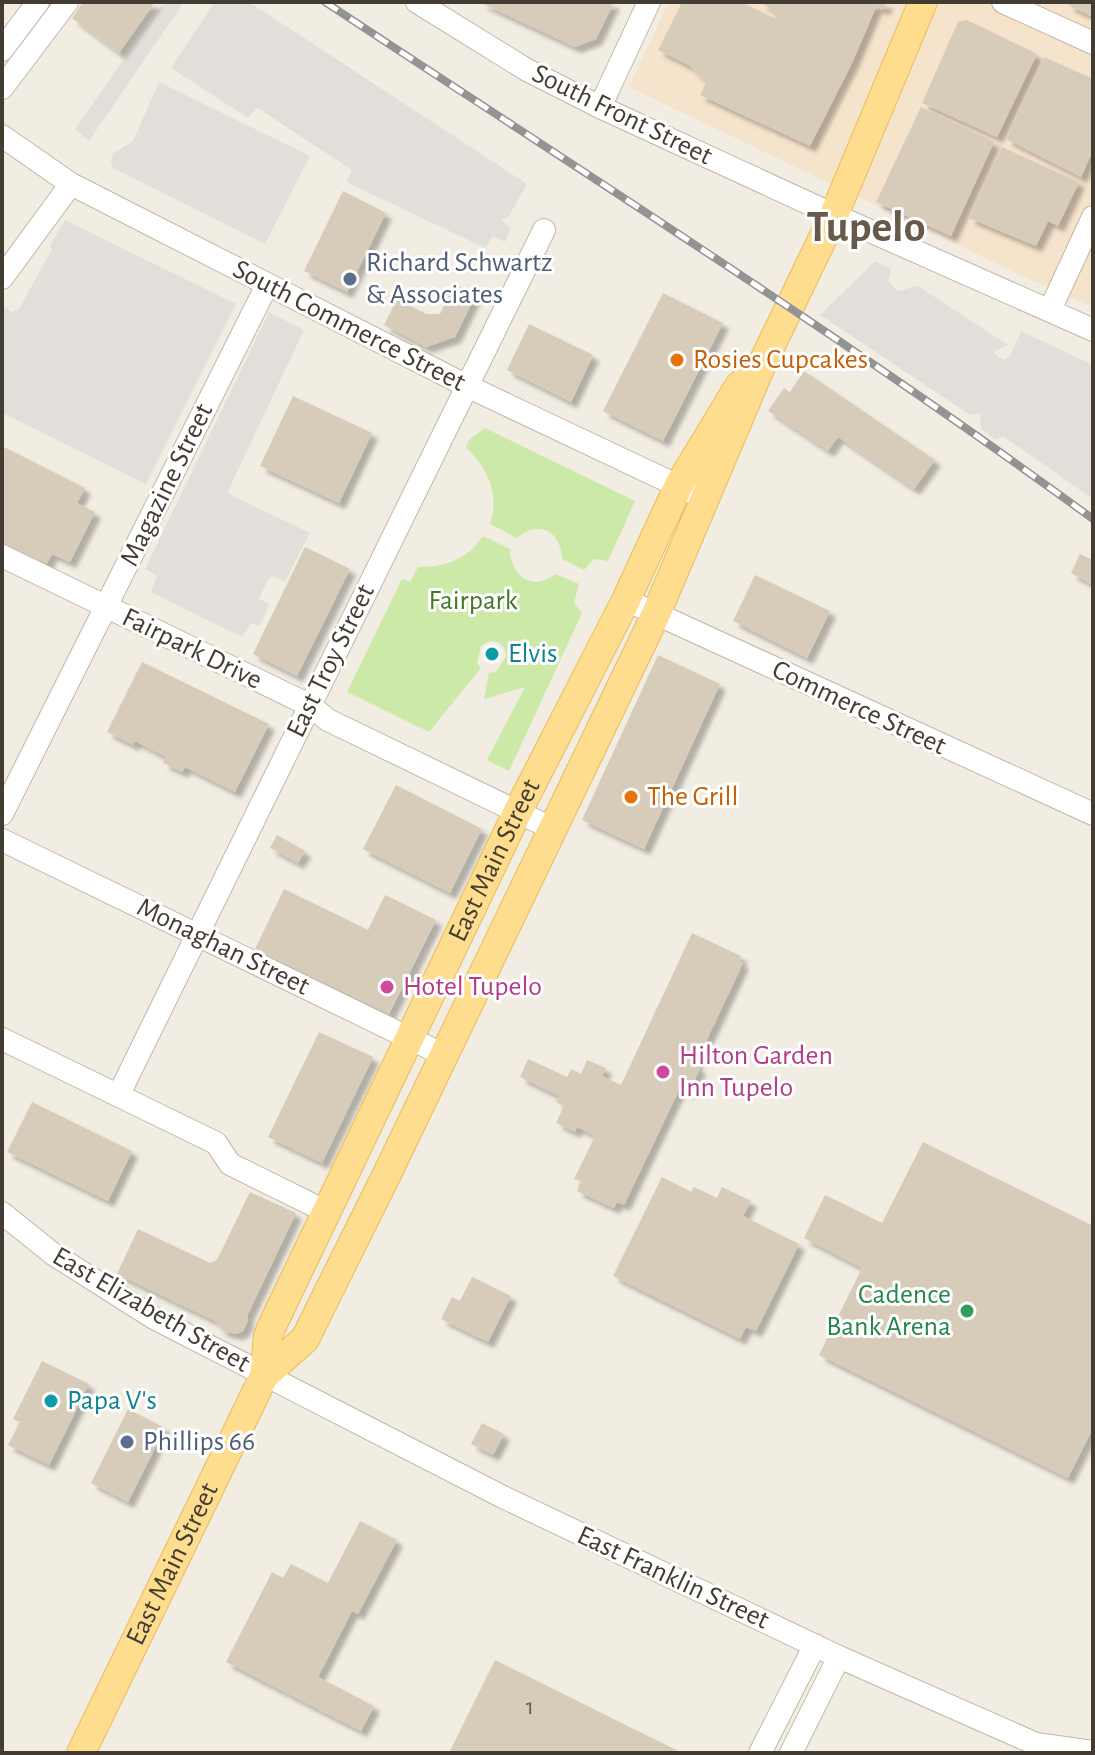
<svg xmlns="http://www.w3.org/2000/svg" width="1095" height="1755" viewBox="0 0 1095 1755" font-family="'Alegreya Sans',sans-serif">
  <defs>
    <filter id="shadow"><feDropShadow dx="6" dy="6" stdDeviation="2" flood-color="#0004"/></filter>
  </defs>
  <rect width="100%" height="100%" fill="#f2ede2"/>
  <!-- commercial -->
  <path fill="#f6e3cb" d="M 669,2 L 1093,2 L 1093,307 L 1033,281 L 629,87 Z"/>
  <!-- green -->
  <path fill="#cce9a8" d="M 485,428 L 635,501 L 608,561 L 594,559 L 584,570 L 562,559 C 561,531 539,519 517,538 L 490,524 C 500,494 488,469 466,447 L 469,440 Z
    M 483,536 L 510,549 C 510,576 533,592 555,574 L 579,584 L 574,603 L 582,613 L 509,771 L 487,760 L 525,687 L 484,699 L 489,673 L 496,672 L 506,656 C 505,641 492,637 481,646 L 477,663 L 481,668 L 429,732 L 347,692 L 402,579 L 410,582 L 418,567 C 445,567 467,560 483,536 Z"/>
  <!-- parking -->
  <path fill="#e2dfdb" d="M 164,2 L 184,2 L 89,141 L 75,129 Z
    M 215,2 L 249,2 L 527,184 L 509,216 L 501,220 L 511,228 L 505,242 L 493,236 L 485,248 L 346,182 L 352,170 L 259,109 L 256,108 L 248,118 L 171,68 Z
    M 159,82 L 310,156 L 265,244 L 113,168 L 111,161 L 113,154 L 133,141 Z
    M 65,220 L 236,304 L 146,484 L 2,413 L 2,306 L 12,312 L 19,309 L 52,249 L 50,245 Z
    M 875,261 L 891,269 L 888,281 L 897,291 L 918,286 L 1008,345 L 995,351 L 994,354 L 1000,358 L 1005,360 L 1010,356 L 1021,331 L 1093,365 L 1093,499 L 1004,437 L 995,439 L 981,429 L 980,413 L 970,415 L 820,315 Z
    M 269,312 L 304,330 L 228,491 L 231,495 L 310,533 L 285,582 L 273,576 L 269,578 L 259,598 L 269,605 L 260,626 L 251,623 L 242,637 L 151,592 L 156,578 L 155,574 L 145,569 Z"/>
  <!-- building -->
  <path fill="#d7cbba" filter="url(#shadow)" d="M 83,2 L 155,2 L 119,53 L 72,18 Z
    M 479,2 L 614,2 L 596,39 L 575,47 Z
    M 682,2 L 741,2 L 776,19 L 772,9 L 759,2 L 887,2 L 884,9 L 876,7 L 853,61 L 810,146 L 700,95 L 706,83 L 690,66 L 658,50 Z
    M 1069,2 L 1093,2 L 1093,17 L 1068,5 Z
    M 967,20 L 1037,54 L 997,137 L 922,103 L 958,22 Z
    M 1044,57 L 1093,79 L 1093,150 L 1081,177 L 1006,139 Z
    M 921,107 L 994,142 L 951,236 L 876,202 Z
    M 1002,147 L 1079,182 L 1058,226 L 1048,221 L 1036,246 L 969,218 Z
    M 343,191 L 386,213 L 347,292 L 304,271 Z
    M 454,284 L 476,294 L 455,337 L 426,347 L 384,325 L 397,299 L 426,314 L 440,314 Z
    M 663,293 L 723,323 L 663,441 L 603,411 Z
    M 529,324 L 593,355 L 571,402 L 507,370 Z
    M 804,371 L 935,460 L 914,489 L 838,437 L 828,451 L 768,411 L 784,388 L 790,392 Z
    M 293,396 L 372,433 L 339,503 L 260,466 Z
    M 2,446 L 85,488 L 77,503 L 95,512 L 70,562 L 52,554 L 45,567 L 2,546 Z
    M 305,547 L 350,569 L 297,676 L 253,654 Z
    M 1080,554 L 1093,560 L 1093,585 L 1071,573 Z
    M 755,575 L 830,611 L 807,658 L 733,621 Z
    M 658,655 L 720,684 L 644,849 L 582,820 Z
    M 142,662 L 269,724 L 235,792 L 185,767 L 182,772 L 163,763 L 166,757 L 135,741 L 133,745 L 107,732 Z
    M 396,785 L 482,829 L 450,893 L 363,849 Z
    M 277,835 L 305,851 L 298,863 L 270,848 Z
    M 284,889 L 368,930 L 385,895 L 436,920 L 389,1014 L 255,949 Z
    M 692,933 L 741,956 L 739,961 L 743,963 L 695,1065 L 700,1068 L 689,1093 L 680,1088 L 624,1205 L 617,1202 L 614,1208 L 577,1191 L 581,1181 L 574,1179 L 595,1136 L 577,1127 L 575,1132 L 556,1123 L 564,1106 L 556,1102 L 559,1096 L 520,1077 L 528,1059 L 567,1077 L 571,1069 L 581,1074 L 587,1060 L 606,1068 L 602,1076 L 621,1085 Z
    M 319,1032 L 373,1057 L 322,1163 L 268,1137 Z
    M 32,1102 L 132,1151 L 108,1201 L 7,1152 Z
    M 923,1142 L 1093,1226 L 1093,1428 L 1068,1478 L 819,1355 L 862,1268 L 804,1238 L 825,1195 L 882,1223 Z
    M 662,1177 L 691,1192 L 694,1187 L 717,1198 L 722,1187 L 751,1201 L 743,1216 L 799,1244 L 756,1331 L 746,1327 L 740,1339 L 613,1276 Z
    M 250,1192 L 296,1213 L 248,1314 L 247,1323 L 243,1331 L 236,1334 L 223,1331 L 215,1321 L 117,1274 L 138,1229 L 210,1263 L 217,1260 Z
    M 472,1277 L 511,1296 L 488,1342 L 441,1319 L 452,1297 L 460,1301 Z
    M 42,1361 L 89,1384 L 49,1465 L 8,1445 L 20,1422 L 13,1419 Z
    M 128,1409 L 165,1428 L 128,1502 L 91,1483 Z
    M 482,1423 L 504,1434 L 493,1455 L 471,1444 Z
    M 360,1521 L 397,1540 L 358,1614 L 352,1611 L 318,1677 L 374,1706 L 361,1731 L 226,1662 L 272,1572 L 283,1578 L 291,1564 L 328,1583 Z
    M 495,1660 L 682,1753 L 449,1753 Z"/>
  <g fill="none" stroke-linecap="round" stroke-linejoin="round">
    <defs>
      <path id="minor" d="M 417,2 L 527,70 L 600,107 L 834,215 L 1093,330
        M 1003,2 L 1093,43
        M 2,50 L 38,2
        M 2,88 L 67,2
        M 600,107 L 649,2
        M 2,136 L 71,184 L 467,386 L 693,493
        M 2,278 L 71,184
        M 1050,310 L 1093,217
        M 2,556 L 309,705 L 328,720 L 553,829
        M 626,600 L 1093,814
        M 2,814 L 267,285
        M 2,840 L 444,1055
        M 2,1039 L 216,1143 L 230,1164 L 327,1212
        M 119,1094 L 544,230
        M 2,1213 L 53,1254 L 154,1318 L 503,1497 L 839,1657 L 1036,1744 L 1093,1752
        M 760,1753 L 815,1645
        M 791,1753 L 839,1657"/>
      <g id="major">
        <path d="M 264,1376 L 305,1339 L 387,1174 L 656,614 L 762,364 L 834,215 L 923,2"/>
        <path id="s1" d="M 81,1753 L 264,1376 L 268,1336 L 272,1326 L 518,811 L 626,600 L 679,485 L 739,386 L 762,364"/>
      </g>
    </defs>
    <!-- minor casing -->
    <use href="#minor" stroke="#c0b7a7" stroke-width="24"/>
    <!-- major casing -->
    <use href="#major" stroke="#e8bb59" stroke-width="30"/>
    <!-- minor -->
    <use href="#minor" stroke="#fff" stroke-width="22"/>
    <!-- major -->
    <use href="#major" stroke="#ffdd8e" stroke-width="28"/>
    <defs>
      <path id="rail" d="M 325,2 C 582,172 844,337 1093,519"/>
    </defs>
    <!-- rail casing -->
    <use href="#rail" stroke="#939393" stroke-width="8"/>
    <!-- rail -->
    <use href="#rail" stroke="#fff" stroke-width="5" stroke-dasharray="15" stroke-linecap="butt"/>
  </g>
  <!-- markers -->
  <g fill="#5c6f8a" stroke="#fff" stroke-width="3">
    <circle cx="350" cy="279" r="8"/>
    <circle cx="127" cy="1442" r="8"/>
  </g>
  <g fill="#e8710a" stroke="#fff" stroke-width="3">
    <circle cx="677" cy="360" r="8"/>
    <circle cx="631" cy="797" r="8"/>
  </g>
  <g fill="#0f9aa8" stroke="#fff" stroke-width="3">
    <circle cx="492" cy="654" r="8"/>
    <circle cx="51" cy="1401" r="8"/>
  </g>
  <g fill="#d1479c" stroke="#fff" stroke-width="3">
    <circle cx="387" cy="987" r="8"/>
    <circle cx="663" cy="1072" r="8"/>
  </g>
  <circle fill="#2e9e5b" stroke="#fff" stroke-width="3" cx="967" cy="1311" r="8"/>
  <g text-anchor="middle" dominant-baseline="central" stroke-width="6" stroke-linejoin="round" paint-order="stroke">
    <!-- number labels -->
    <g font-size="24" fill="#686054">
      <text x="530" y="1707">1</text>
    </g>
    <!-- street labels -->
    <g font-size="28" fill="#433c32" stroke="#fff">
      <text transform="translate(622 115) rotate(26)">South Front Street</text>
      <text transform="translate(349 326) rotate(27)">South Commerce Street</text>
      <text transform="translate(167 485) rotate(-64)">Magazine Street</text>
      <text transform="translate(192 649) rotate(26)">Fairpark Drive</text>
      <text transform="translate(331 661) rotate(-64)">East Troy Street</text>
      <text transform="translate(859 708) rotate(25)">Commerce Street</text>
      <text stroke="none"><textPath href="#s1" startOffset="986">East Main Street</textPath></text>
      <text transform="translate(223 947) rotate(26)">Monaghan Street</text>
      <text transform="translate(151 1310) rotate(30)">East Elizabeth Street</text>
      <text stroke="none"><textPath href="#s1" startOffset="210">East Main Street</textPath></text>
      <text transform="translate(673 1578) rotate(25)">East Franklin Street</text>
    </g>
    <!-- service labels -->
    <g font-size="28" fill="#4e5e75" stroke="#fff" text-anchor="start">
      <text x="366" y="263">Richard Schwartz<tspan x="366" dy="32">&amp; Associates</tspan></text>
      <text x="143" y="1442">Phillips 66</text>
    </g>
    <!-- food labels -->
    <g font-size="28" fill="#c56008" stroke="#fff" text-anchor="start">
      <text x="693" y="360">Rosies Cupcakes</text>
      <text x="647" y="797">The Grill</text>
    </g>
    <!-- park labels -->
    <g font-size="28" fill="#447724" stroke="#fff">
      <text x="473" y="601">Fairpark</text>
    </g>
    <!-- culture labels -->
    <g font-size="28" fill="#0d838f" stroke="#fff" text-anchor="start">
      <text x="508" y="654">Elvis</text>
      <text x="67" y="1401">Papa V's</text>
    </g>
    <!-- hotel labels -->
    <g font-size="28" fill="#b23c85" stroke="#fff" text-anchor="start">
      <text x="403" y="987">Hotel Tupelo</text>
      <text x="679" y="1056">Hilton Garden<tspan x="679" dy="32">Inn Tupelo</tspan></text>
    </g>
    <!-- leisure labels -->
    <g font-size="28" fill="#27864d" stroke="#fff" text-anchor="end">
      <text x="951" y="1295">Cadence<tspan x="951" dy="32">Bank Arena</tspan></text>
    </g>
    <!-- town labels -->
    <g font-size="44" font-weight="bold" fill="#675a49" stroke="#fff">
      <text x="866" y="228">Tupelo</text>
    </g>
  </g>
  <!-- border -->
  <rect width="1095" height="1755" fill="none" stroke="#433c32" stroke-width="8"/>
</svg>
